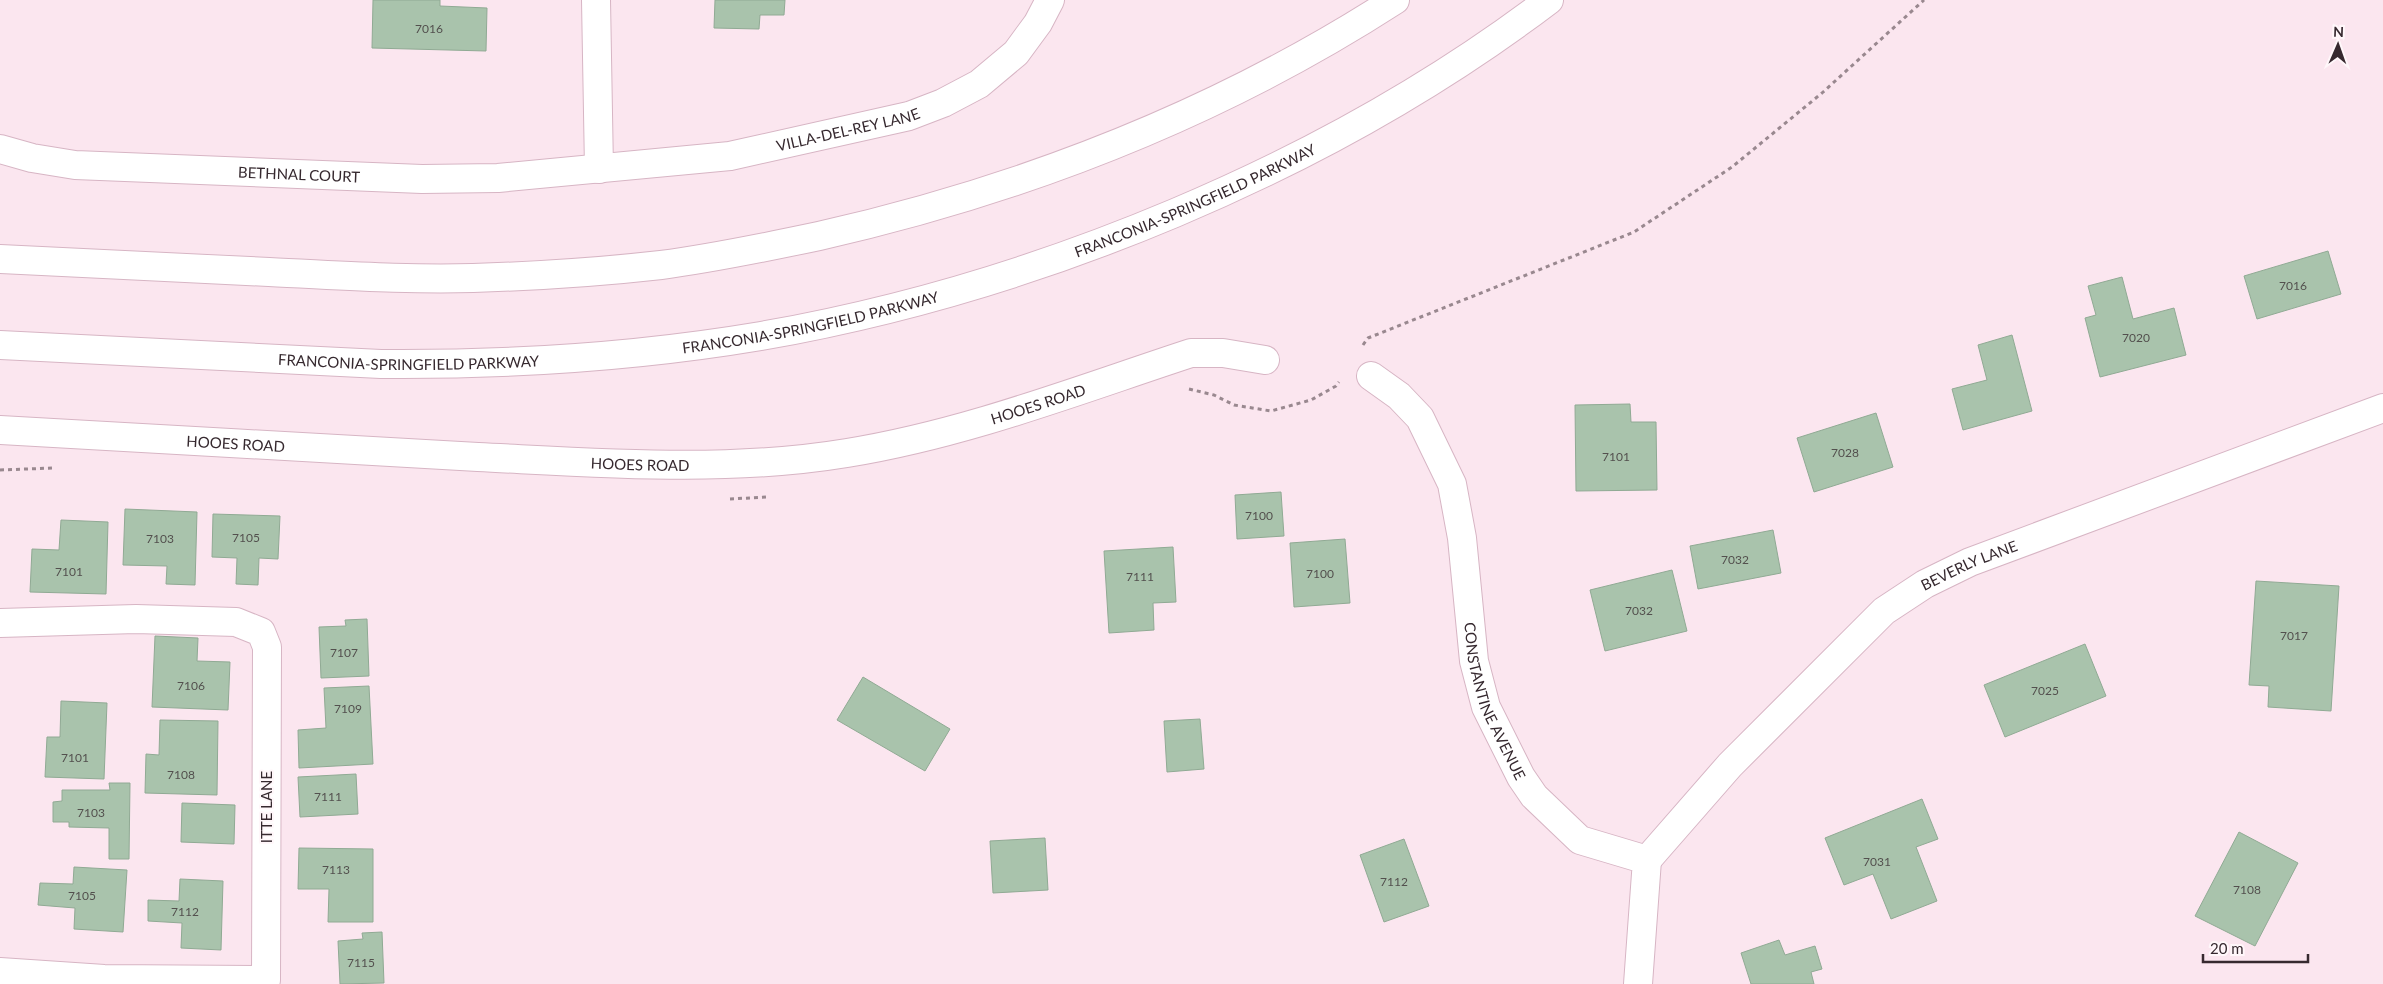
<svg xmlns="http://www.w3.org/2000/svg" width="2383" height="984" viewBox="0 0 2383 984" font-family="Lato,sans-serif">
  <rect width="100%" height="100%" fill="#fbe6ef"/>
  <!-- building -->
  <path fill="#a9c3ac" stroke="#90aa94" d="M 373,0 L 440,0 L 440,6 L 487,8 L 486,51 L 372,48 Z
    M 715,0 L 785,0 L 784,15 L 760,15 L 759,29 L 714,28 Z
    M 2328,251 L 2341,294 L 2257,319 L 2244,276 Z
    M 2122,277 L 2133,319 L 2174,308 L 2186,355 L 2100,377 L 2085,318 L 2096,315 L 2088,286 Z
    M 2012,335 L 2032,411 L 1963,430 L 1952,389 L 1987,380 L 1978,345 Z
    M 1630,404 L 1631,422 L 1656,422 L 1657,490 L 1576,491 L 1575,405 Z
    M 1876,413 L 1893,467 L 1814,492 L 1797,438 Z
    M 1281,492 L 1284,536 L 1237,539 L 1235,495 Z
    M 125,509 L 197,512 L 195,585 L 166,584 L 167,566 L 123,565 Z
    M 213,514 L 280,516 L 278,559 L 259,558 L 258,585 L 236,584 L 237,558 L 212,557 Z
    M 61,520 L 108,522 L 106,594 L 30,592 L 32,549 L 59,550 Z
    M 1773,530 L 1781,573 L 1698,589 L 1690,546 Z
    M 1345,539 L 1350,603 L 1294,607 L 1290,543 Z
    M 1173,547 L 1176,602 L 1153,603 L 1154,630 L 1109,633 L 1104,551 Z
    M 1672,570 L 1687,631 L 1605,651 L 1590,590 Z
    M 2256,581 L 2339,586 L 2331,711 L 2268,707 L 2269,686 L 2249,685 Z
    M 367,619 L 369,676 L 321,678 L 319,627 L 346,626 L 345,620 Z
    M 155,636 L 198,638 L 197,661 L 230,662 L 228,710 L 152,707 Z
    M 2085,644 L 2106,696 L 2005,737 L 1984,685 Z
    M 863,677 L 950,729 L 925,771 L 837,720 Z
    M 369,686 L 373,764 L 299,768 L 298,730 L 326,728 L 324,688 Z
    M 61,701 L 107,703 L 104,779 L 45,777 L 47,737 L 60,737 Z
    M 1200,719 L 1204,769 L 1167,772 L 1164,721 Z
    M 160,720 L 218,721 L 217,795 L 145,793 L 146,754 L 159,755 Z
    M 356,774 L 358,814 L 300,817 L 298,777 Z
    M 109,783 L 130,783 L 129,859 L 109,859 L 109,828 L 69,827 L 69,822 L 53,822 L 53,802 L 62,801 L 62,790 L 110,790 Z
    M 1922,799 L 1938,839 L 1916,847 L 1937,901 L 1891,919 L 1873,874 L 1844,885 L 1825,838 Z
    M 182,803 L 235,805 L 234,844 L 181,842 Z
    M 2239,832 L 2298,863 L 2255,946 L 2195,916 Z
    M 1045,838 L 1048,890 L 993,893 L 990,841 Z
    M 1404,839 L 1429,906 L 1384,922 L 1360,855 Z
    M 299,848 L 373,849 L 373,922 L 328,922 L 329,889 L 298,889 Z
    M 74,867 L 127,870 L 123,932 L 74,929 L 75,908 L 38,905 L 40,883 L 73,884 Z
    M 180,879 L 223,881 L 221,950 L 181,948 L 182,923 L 148,921 L 148,900 L 179,901 Z
    M 382,932 L 384,983 L 340,984 L 338,941 L 363,939 L 362,933 Z
    M 1779,940 L 1785,955 L 1815,946 L 1822,969 L 1811,972 L 1814,984 L 1751,984 L 1741,953 Z"/>
  <g fill="none" stroke-linecap="round" stroke-linejoin="round">
    <defs>
      <g id="street">
        <path d="M 596,0 L 599,169"/>
        <path id="s1" d="M 0,149 L 32,158 L 75,165 L 422,179 L 498,178 L 730,156 L 909,116 L 943,103 L 979,84 L 1016,53 L 1038,23 L 1050,0"/>
        <path id="s2" d="M 1371,376 L 1399,396 L 1420,418 L 1452,484 L 1462,538 L 1474,661 L 1486,707 L 1521,777 L 1534,796 L 1580,840 L 1647,860 L 1638,984"/>
        <path id="s3" d="M 0,430 C 159,439 319,448 478,457 C 601,463 726,473 847,453 C 965,434 1078,390 1191,353 L 1223,353 L 1265,360"/>
        <path d="M 0,623 L 136,619 L 236,622 L 261,632 L 267,647 L 266,980 L 104,979 L 0,972"/>
        <path id="s4" d="M 1647,860 L 1730,765 L 1884,611 L 1925,584 L 1970,562 L 2383,408"/>
      </g>
      <g id="primary">
        <path d="M 0,259 C 90,263 179,268 269,272 C 337,275 405,280 473,278 C 535,276 599,272 661,265 C 714,258 767,247 819,236 C 1022,190 1220,113 1395,0"/>
        <path id="s5" d="M 0,345 L 381,364 C 508,365 636,357 761,336 C 1035,288 1328,168 1549,0"/>
      </g>
    </defs>
    <!-- street casing -->
    <use href="#street" stroke="#d7b5c4" stroke-width="30"/>
    <!-- primary casing -->
    <use href="#primary" stroke="#d7b5c4" stroke-width="30"/>
    <!-- path -->
    <path stroke="#99888f" stroke-width="3" stroke-dasharray="4 4" stroke-linecap="butt" d="M 1363,345 L 1368,338 L 1634,232 L 1732,167 L 1822,93 L 1924,0
      M 1189,389 L 1214,395 L 1234,405 L 1271,411 L 1311,400 L 1336,386 L 1339,382
      M 0,470 L 54,468
      M 730,499 L 768,497"/>
    <!-- street -->
    <use href="#street" stroke="#fff" stroke-width="28"/>
    <!-- primary -->
    <use href="#primary" stroke="#fff" stroke-width="28"/>
  </g>
  <g text-anchor="middle" dominant-baseline="central" stroke-width="4" stroke-linejoin="round" paint-order="stroke">
    <!-- number labels -->
    <g font-size="12" fill="#53504e">
      <text x="429" y="28">7016</text>
      <text x="2293" y="285">7016</text>
      <text x="2136" y="337">7020</text>
      <text x="1845" y="452">7028</text>
      <text x="1616" y="456">7101</text>
      <text x="1259" y="515">7100</text>
      <text x="246" y="537">7105</text>
      <text x="160" y="538">7103</text>
      <text x="1735" y="559">7032</text>
      <text x="69" y="571">7101</text>
      <text x="1320" y="573">7100</text>
      <text x="1140" y="576">7111</text>
      <text x="1639" y="610">7032</text>
      <text x="2294" y="635">7017</text>
      <text x="344" y="652">7107</text>
      <text x="191" y="685">7106</text>
      <text x="2045" y="690">7025</text>
      <text x="348" y="708">7109</text>
      <text x="75" y="757">7101</text>
      <text x="181" y="774">7108</text>
      <text x="328" y="796">7111</text>
      <text x="91" y="812">7103</text>
      <text x="1877" y="861">7031</text>
      <text x="336" y="869">7113</text>
      <text x="1394" y="881">7112</text>
      <text x="2247" y="889">7108</text>
      <text x="82" y="895">7105</text>
      <text x="185" y="911">7112</text>
      <text x="361" y="962">7115</text>
    </g>
    <!-- street labels -->
    <g font-size="15" fill="#36292f" stroke="#fff7fa">
      <text stroke="none"><textPath href="#s1" startOffset="854">VILLA-DEL-REY LANE</textPath></text>
      <text stroke="none"><textPath href="#s1" startOffset="301">BETHNAL COURT</textPath></text>
      <text stroke="none"><textPath href="#s5" startOffset="1219">FRANCONIA-SPRINGFIELD PARKWAY</textPath></text>
      <text stroke="none"><textPath href="#s5" startOffset="814">FRANCONIA-SPRINGFIELD PARKWAY</textPath></text>
      <text stroke="none"><textPath href="#s5" startOffset="409">FRANCONIA-SPRINGFIELD PARKWAY</textPath></text>
      <text stroke="none"><textPath href="#s3" startOffset="1046">HOOES ROAD</textPath></text>
      <text stroke="none"><textPath href="#s3" startOffset="236">HOOES ROAD</textPath></text>
      <text stroke="none"><textPath href="#s3" startOffset="641">HOOES ROAD</textPath></text>
      <text stroke="none"><textPath href="#s4" startOffset="441">BEVERLY LANE</textPath></text>
      <text stroke="none"><textPath href="#s2" startOffset="361">CONSTANTINE AVENUE</textPath></text>
      <text transform="translate(266 807) rotate(-90)">ITTE LANE</text>
    </g>
  </g>
  <!-- north arrow -->
  <g transform="translate(2338 45) rotate(2)" stroke="#fff7fa" stroke-width="4" paint-order="stroke">
  <path d="M0-4L9 19L0 12L-9 19Z" fill="#36292f"/>
  <text y="-8" font-size="14" font-weight="bold" text-anchor="middle" fill="#36292f">N</text>
  </g>
  <!-- scale -->
  <path d="M2203 954v8h105v-8" fill="none" stroke="#36292f" stroke-width="2.5"/>
  <text x="2210" y="954" font-size="15" fill="#36292f" stroke="#fff7fa" stroke-width="4" paint-order="stroke">20 m</text>
</svg>
